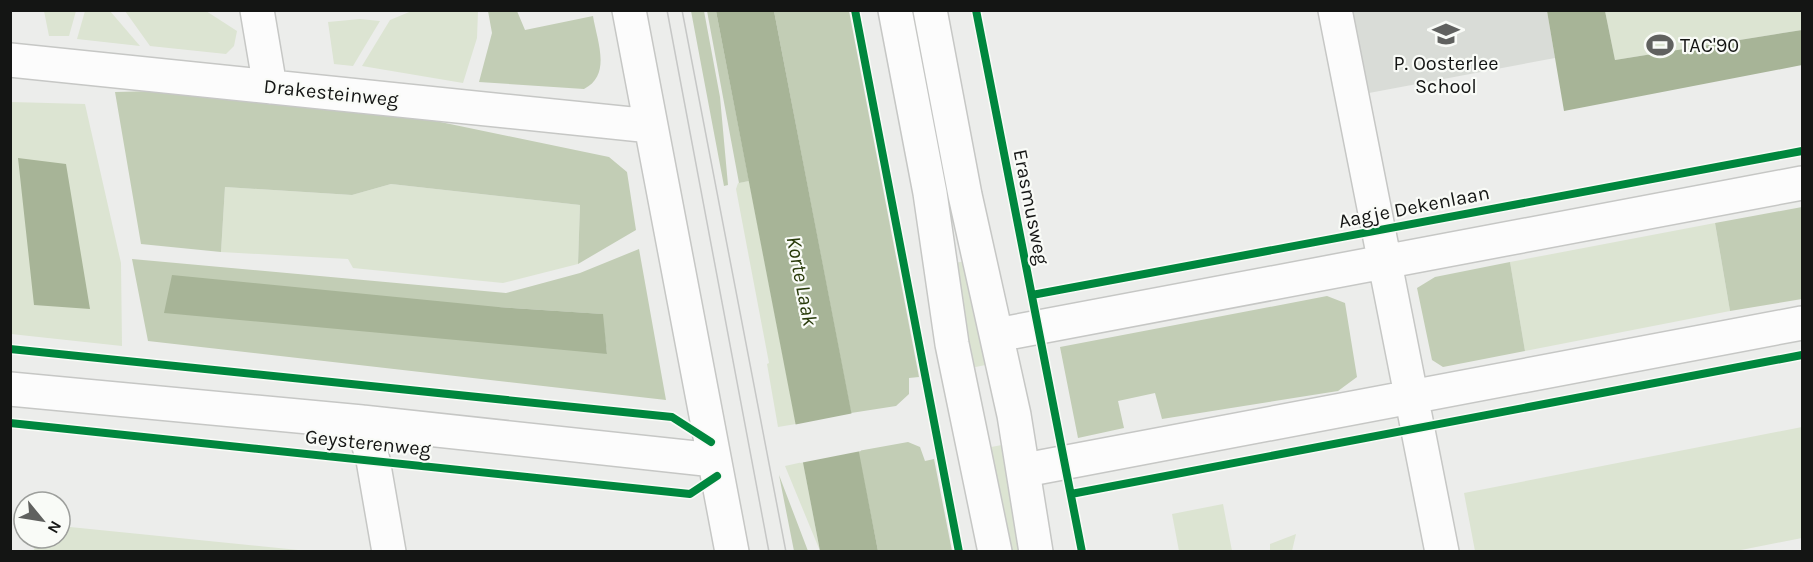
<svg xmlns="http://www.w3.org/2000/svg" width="1813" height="562" viewBox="0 0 1813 562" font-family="Karla,sans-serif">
  <rect width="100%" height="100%" fill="#ecedeb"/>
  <!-- built -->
  <path fill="#d9dcd7" d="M 1336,11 L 1547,11 L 1555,58 L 1353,96 Z"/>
  <!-- green -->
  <path fill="#dce4d2" d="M 414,10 L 478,11 L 477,38 L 463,83 L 362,66 L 390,20 Z
    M 44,11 L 76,11 L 69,36 L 49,36 Z
    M 85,11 L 110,11 L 140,46 L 77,39 Z
    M 125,11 L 206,11 L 237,31 L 234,46 L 226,54 L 150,46 Z
    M 1605,11 L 1802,11 L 1802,30 L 1615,60 Z
    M 360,19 L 380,21 L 353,66 L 334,64 L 328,22 Z
    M 11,102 L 85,104 L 121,263 L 122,346 L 11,334 Z
    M 749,181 L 796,424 L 778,427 L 767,364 L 769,363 L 736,189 L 738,183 Z
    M 391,184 L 580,205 L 578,264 L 503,283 L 353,268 L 348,259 L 221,252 L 225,187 L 352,195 Z
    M 1715,223 L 1730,311 L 1525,351 L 1510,262 Z
    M 968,261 L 995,363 L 966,369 L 953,263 Z
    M 1802,427 L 1802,538 L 1731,552 L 1475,551 L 1464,493 Z
    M 1012,443 L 1022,550 L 1010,551 L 981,449 Z
    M 803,462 L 820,551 L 785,466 Z
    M 1223,504 L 1232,551 L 1179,551 L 1172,514 Z
    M 60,526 L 308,551 L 34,551 L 35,538 L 60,538 Z
    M 1296,534 L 1292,551 L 1270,551 L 1270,544 Z"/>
  <!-- forest -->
  <path fill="#c2cdb5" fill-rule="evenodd" d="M 488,11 L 517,11 L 525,30 L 593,16 C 597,41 612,75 584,89 L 479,82 L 492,33 Z
    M 691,11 L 704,11 L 720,97 L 728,185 L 724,186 Z
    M 707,11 L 716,11 L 749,181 L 739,183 Z
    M 774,11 L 849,11 L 919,377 L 909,378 L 909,394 L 896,406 L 851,413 Z
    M 277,88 L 609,157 L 627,172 L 636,230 L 578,264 L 580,205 L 391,184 L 352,195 L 225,187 L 221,252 L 141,244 L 115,92 Z
    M 1802,207 L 1802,299 L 1730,311 L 1715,223 Z
    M 639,249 L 666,400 L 148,341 L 132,259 L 506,293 L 580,273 ZM 498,307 L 602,314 L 607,354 Z
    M 1510,262 L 1525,351 L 1443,367 L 1432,360 L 1417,288 L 1435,277 Z
    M 1327,296 L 1345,303 L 1357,377 L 1338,391 L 1162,419 L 1155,393 L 1118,401 L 1124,428 L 1078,438 L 1060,347 Z
    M 908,442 L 920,447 L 925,461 L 934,459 L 952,551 L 878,551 L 858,451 Z
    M 779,475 L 808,551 L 794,551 Z"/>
  <!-- water -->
  <path fill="#a7b497" d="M 716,11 L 774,11 L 878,551 L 820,551 Z
    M 1547,11 L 1605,11 L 1615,60 L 1802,30 L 1802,65 L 1564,111 Z
    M 18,158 L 66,164 L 90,309 L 34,305 Z
    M 172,275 L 498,307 L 603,314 L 607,354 L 164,313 Z"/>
  <!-- pier -->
  <path fill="#ecedeb" d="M 854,413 L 861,451 L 800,463 L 793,425 Z"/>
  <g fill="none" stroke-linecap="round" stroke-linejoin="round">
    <defs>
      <path id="street" d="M 257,10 L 270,87
        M 629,10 L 732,552
        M 1335,10 L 1442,552
        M 10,60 L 651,126
        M 997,335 L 1802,183
        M 10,389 L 362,422 L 714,460
        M 362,422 L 373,460 L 389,552
        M 1025,470 L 1802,323"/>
      <path id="secondary" d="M 895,10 L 930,193 L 952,344 L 995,552
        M 930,10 L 965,195 L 1014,415 L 1036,552"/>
    </defs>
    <!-- street casing -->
    <use href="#street" stroke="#c6c7c5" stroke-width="36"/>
    <!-- secondary casing -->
    <use href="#secondary" stroke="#c6c7c5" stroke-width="36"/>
    <!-- street -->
    <use href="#street" stroke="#fcfcfc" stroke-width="33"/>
    <!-- secondary -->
    <use href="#secondary" stroke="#fcfcfc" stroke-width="33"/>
    <!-- tram -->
    <path stroke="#c6c7c6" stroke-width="1.5" d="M 667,10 L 769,552
      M 682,10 L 786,552"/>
    <defs>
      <path id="cycleway" d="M 855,10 L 959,552
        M 976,10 L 1082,552
        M 1032,295 L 1802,151
        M 10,349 L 672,417 L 711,442
        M 10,423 L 690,494 L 717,476
        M 1071,494 L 1802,355"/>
    </defs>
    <!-- cycleway casing -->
    <use href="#cycleway" stroke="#f9fbf7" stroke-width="11"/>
    <!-- cycleway -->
    <use href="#cycleway" stroke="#00873e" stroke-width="8"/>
  </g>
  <!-- icons -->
  <defs>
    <symbol id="school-bare" viewBox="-9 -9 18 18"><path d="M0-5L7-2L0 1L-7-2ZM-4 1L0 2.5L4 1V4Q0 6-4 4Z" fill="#60615f" stroke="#f9fbf7" stroke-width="2.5" paint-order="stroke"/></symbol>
    <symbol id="stadium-bare" viewBox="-9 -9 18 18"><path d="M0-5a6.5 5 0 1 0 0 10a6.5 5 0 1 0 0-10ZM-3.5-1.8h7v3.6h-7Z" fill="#60615f" stroke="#f9fbf7" stroke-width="2.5" paint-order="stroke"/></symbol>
  </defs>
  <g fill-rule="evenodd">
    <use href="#school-bare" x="1427" y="15" width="38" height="38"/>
    <use href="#stadium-bare" x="1641" y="26" width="38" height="38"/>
  </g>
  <g text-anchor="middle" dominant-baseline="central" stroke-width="4.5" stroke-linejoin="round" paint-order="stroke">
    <!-- poi labels -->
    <g font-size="20" fill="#141514" stroke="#f9fbf7" text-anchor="start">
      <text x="1680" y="45">TAC'90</text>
      <text x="1446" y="63" text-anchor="middle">P. Oosterlee<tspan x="1446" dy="23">School</tspan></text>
    </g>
    <!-- street labels -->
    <g font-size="20" fill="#141514" stroke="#f9fbf7">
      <text transform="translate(331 93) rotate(6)">Drakesteinweg</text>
      <text transform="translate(1031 207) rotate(79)">Erasmusweg</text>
      <text transform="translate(1414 207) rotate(-11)">Aagje Dekenlaan</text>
      <text transform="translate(368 443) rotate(6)">Geysterenweg</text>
    </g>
    <!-- water labels -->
    <g font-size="21" font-style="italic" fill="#283a0a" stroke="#f9fbf7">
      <text transform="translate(802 281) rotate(79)">Korte Laak</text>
    </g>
  </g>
  <!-- border -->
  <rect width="1813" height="562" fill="none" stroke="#141514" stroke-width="24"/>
  <!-- north arrow -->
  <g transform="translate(42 520) rotate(120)"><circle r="28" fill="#f9fbf7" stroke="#9d9f9c" stroke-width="1.5"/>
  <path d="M0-4.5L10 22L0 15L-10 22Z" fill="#60615f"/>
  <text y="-9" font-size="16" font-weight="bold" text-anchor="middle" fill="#141514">N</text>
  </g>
</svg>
